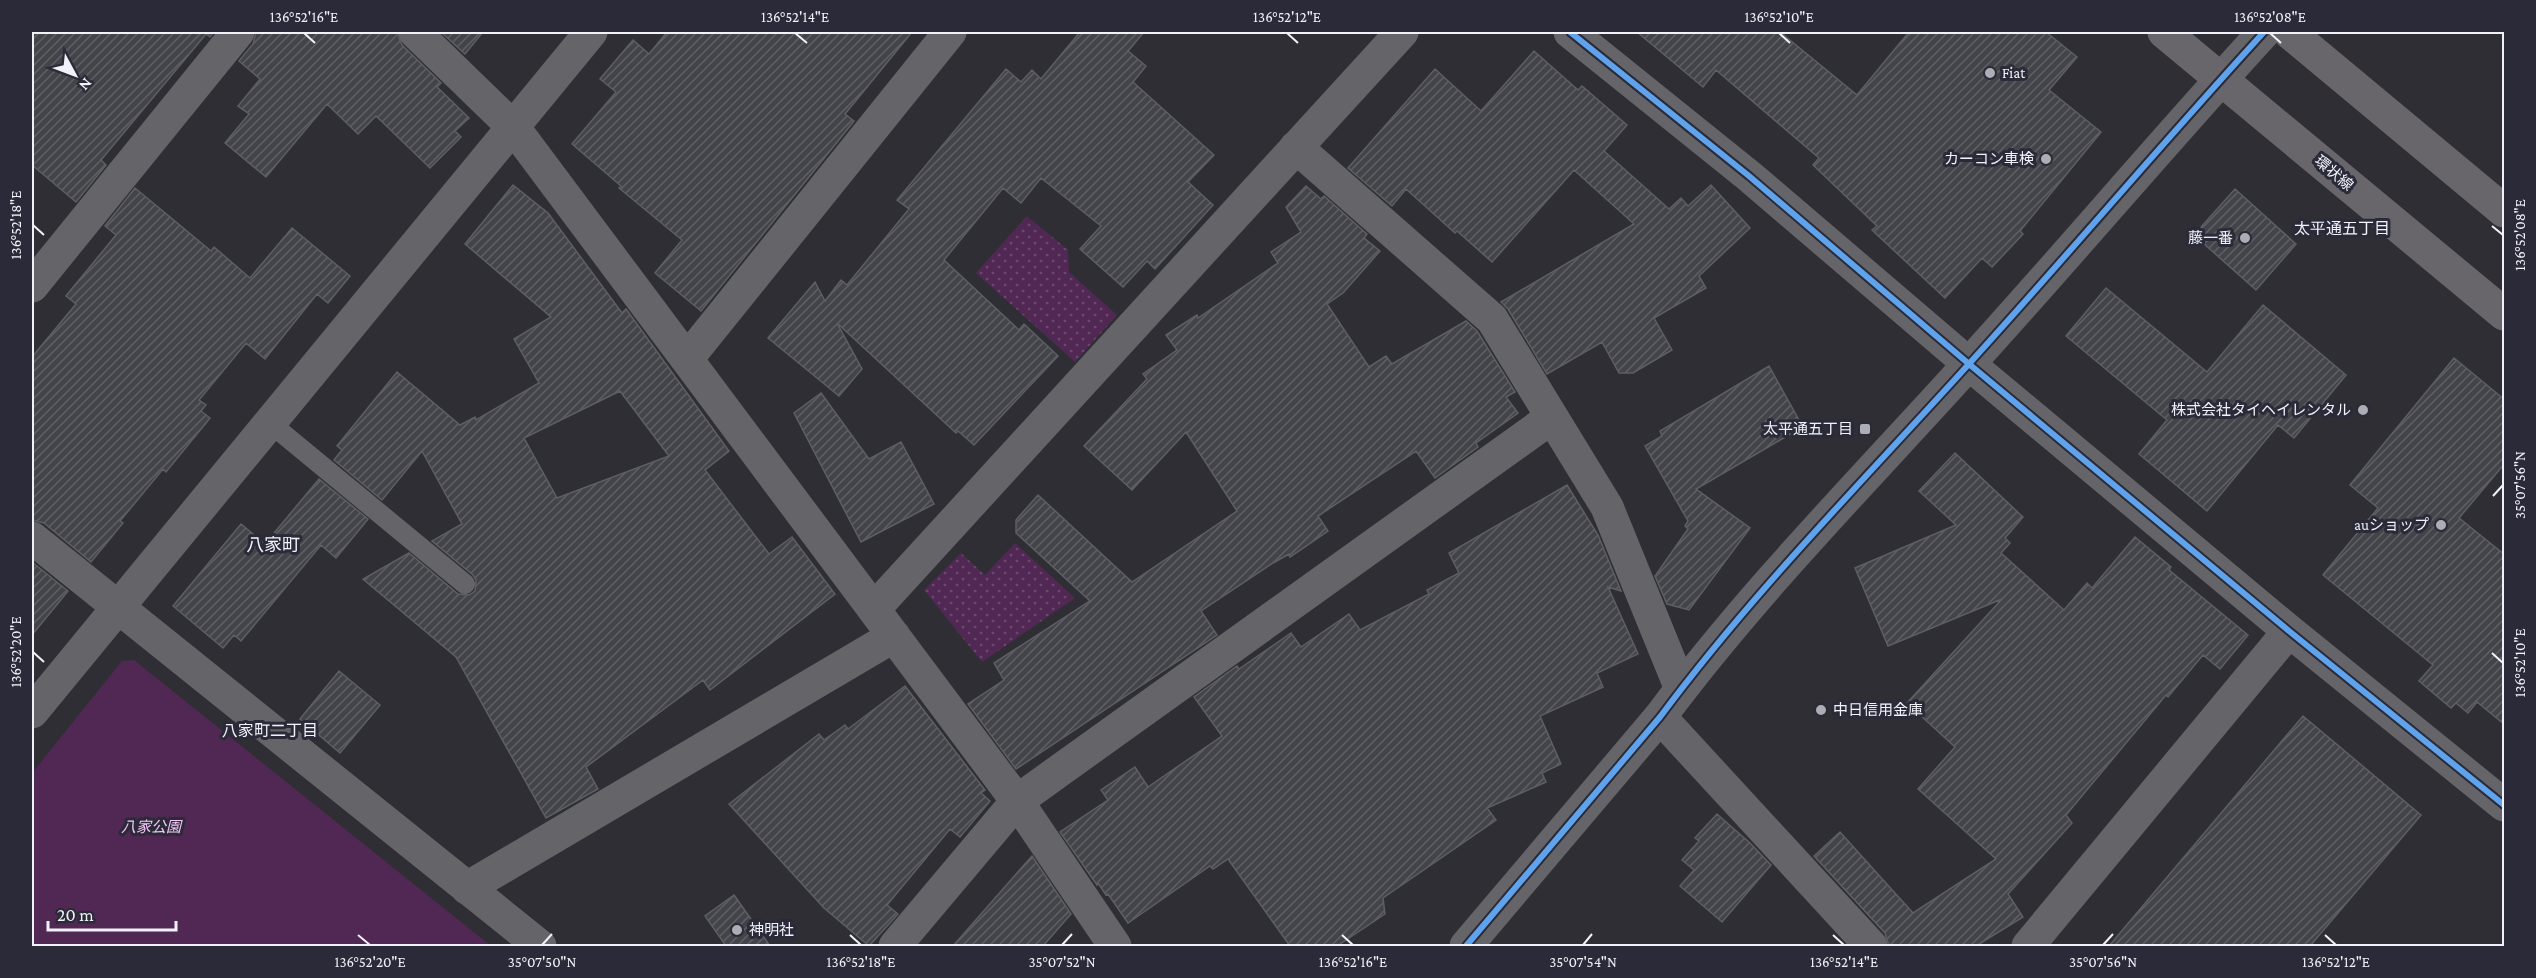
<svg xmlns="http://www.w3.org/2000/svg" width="2536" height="978" viewBox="0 0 2536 978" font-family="'Crimson Pro','Noto Sans JP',serif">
  <defs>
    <pattern id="garden-dots" width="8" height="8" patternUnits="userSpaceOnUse" patternTransform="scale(1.5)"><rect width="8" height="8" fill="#512854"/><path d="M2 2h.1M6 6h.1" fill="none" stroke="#6a486e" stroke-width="1.8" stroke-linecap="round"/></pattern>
    <pattern id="building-hatch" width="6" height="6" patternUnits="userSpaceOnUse" patternTransform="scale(1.5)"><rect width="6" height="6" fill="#434449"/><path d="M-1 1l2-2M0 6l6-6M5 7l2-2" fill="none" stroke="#5f5f64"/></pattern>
  </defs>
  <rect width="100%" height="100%" fill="#2e2e34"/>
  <!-- green -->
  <path fill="#512854" d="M 134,660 L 491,946 L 32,946 L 32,773 L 122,661 Z"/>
  <!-- garden -->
  <path fill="url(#garden-dots)" d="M 1027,216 L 1068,250 L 1069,272 L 1117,315 L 1075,362 L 976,273 Z
    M 1015,543 L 1075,598 L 982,662 L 924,590 L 961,553 L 985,575 Z"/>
  <!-- building -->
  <path fill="url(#building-hatch)" stroke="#5d5f64" stroke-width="1.5" fill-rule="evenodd" d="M 32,32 L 214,32 L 210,37 L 206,34 L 101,160 L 106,165 L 76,202 L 32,165 Z
    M 256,32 L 397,32 L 402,45 L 441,83 L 437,87 L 469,118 L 455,131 L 461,137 L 430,168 L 376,116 L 358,134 L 327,104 L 266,177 L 225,143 L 249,114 L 238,106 L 260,79 L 239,61 L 253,44 Z
    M 441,32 L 483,32 L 465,54 Z
    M 667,32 L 912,32 L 845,114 L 854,121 L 701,311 L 655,273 L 682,240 L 619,188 L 621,186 L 572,144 L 616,92 L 600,79 L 633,40 L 649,54 Z
    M 1080,32 L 1144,32 L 1128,51 L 1146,66 L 1133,82 L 1214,155 L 1188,182 L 1213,205 L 1155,269 L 1147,261 L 1123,287 L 1080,249 L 1101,226 L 1041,178 L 1021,203 L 1003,188 L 944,260 L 1019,330 L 1024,324 L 1058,356 L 974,445 L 958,431 L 956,433 L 837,323 L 862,369 L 839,396 L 768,338 L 815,282 L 825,301 L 841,280 L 847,285 L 909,209 L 897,200 L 1006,69 L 1021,82 L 1032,70 L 1041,79 Z
    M 1637,32 L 1780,32 L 1857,95 L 1909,32 L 2046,32 L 2077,57 L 2049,90 L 2101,132 L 2020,231 L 2023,234 L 1992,267 L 1982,258 L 1945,298 L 1872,230 L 1877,226 L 1813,165 L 1819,158 L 1716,70 L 1703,87 Z
    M 1534,51 L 1578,90 L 1582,86 L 1627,125 L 1604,151 L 1669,209 L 1681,198 L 1688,206 L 1711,185 L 1750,228 L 1699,276 L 1706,288 L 1654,318 L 1672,350 L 1633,373 L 1619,373 L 1602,342 L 1547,374 L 1508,309 L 1501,302 L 1634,224 L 1574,170 L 1492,262 L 1457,231 L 1455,233 L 1406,189 L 1392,206 L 1348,168 L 1435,69 L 1481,111 Z
    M 513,185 L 548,213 L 622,313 L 626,309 L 729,451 L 705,470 L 769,554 L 792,537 L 835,594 L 710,690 L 703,680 L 586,767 L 598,789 L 546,818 L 456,657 L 363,579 L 409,553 L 458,594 L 469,595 L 475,591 L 476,580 L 473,575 L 432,541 L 462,524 L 422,451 L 382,500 L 334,460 L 342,450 L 337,446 L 397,372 L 460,425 L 475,417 L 476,420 L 539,383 L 514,339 L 551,317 L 465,244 ZM 620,391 L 669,456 L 557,498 L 524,438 Z
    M 1306,186 L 1321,199 L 1324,196 L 1367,234 L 1364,238 L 1380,251 L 1343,293 L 1327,304 L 1369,367 L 1386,356 L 1392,364 L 1466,321 L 1477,331 L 1515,392 L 1506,397 L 1518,413 L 1476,443 L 1478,447 L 1435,478 L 1416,451 L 1318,516 L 1328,531 L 1290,557 L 1289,554 L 1273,563 L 1201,611 L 1217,635 L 1016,769 L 968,704 L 1004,680 L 994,663 L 1090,601 L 1016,533 L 1016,520 L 1038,495 L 1132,582 L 1237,511 L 1186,432 L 1132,490 L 1084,446 L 1147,379 L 1143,374 L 1177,350 L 1166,335 L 1197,315 L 1198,318 L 1278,263 L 1271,252 L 1301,232 L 1286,207 Z
    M 135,188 L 211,251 L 214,247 L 250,278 L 292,228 L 350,276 L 328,303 L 317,294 L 265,359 L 246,343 L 199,400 L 206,405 L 201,411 L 210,418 L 166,472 L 163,469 L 120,521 L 123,523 L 91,562 L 44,523 L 32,520 L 32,357 L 76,304 L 66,296 L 116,235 L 105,226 Z
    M 2235,189 L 2296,244 L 2256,290 L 2194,235 Z
    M 2106,288 L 2207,372 L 2263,305 L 2346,375 L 2294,438 L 2278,425 L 2207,511 L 2139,454 L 2167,420 L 2066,336 Z
    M 2454,358 L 2505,400 L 2505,463 L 2459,518 L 2505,555 L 2505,725 L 2477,702 L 2468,713 L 2456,703 L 2451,708 L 2419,681 L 2433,665 L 2323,575 L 2378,508 L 2350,485 Z
    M 1769,366 L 1799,420 L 1791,425 L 1794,432 L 1696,489 L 1750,528 L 1689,610 L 1667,604 L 1655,576 L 1688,529 L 1685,526 L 1688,521 L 1645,446 L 1662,436 L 1660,431 Z
    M 821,393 L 869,459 L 901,442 L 934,504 L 861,542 L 794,413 Z
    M 1955,453 L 2023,517 L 2005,538 L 2010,543 L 2001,553 L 2064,610 L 2087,583 L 2092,588 L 2135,537 L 2171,567 L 2169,570 L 2248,635 L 2220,669 L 2203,655 L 2168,697 L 2166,695 L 2066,815 L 2072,823 L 2008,894 L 2023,917 L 1976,946 L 1889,946 L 1885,933 L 1814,856 L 1840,832 L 1913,913 L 1996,859 L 1918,789 L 1955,747 L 1907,703 L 2002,599 L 1888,646 L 1855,568 L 1956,525 L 1919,491 Z
    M 319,479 L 368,519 L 336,558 L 321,545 L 241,641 L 234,635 L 223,648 L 173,606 L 241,524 L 265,544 Z
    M 1567,485 L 1598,535 L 1621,591 L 1608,587 L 1638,654 L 1597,673 L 1603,687 L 1540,716 L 1561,764 L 1542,773 L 1546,782 L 1487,808 L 1496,820 L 1383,898 L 1385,914 L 1337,946 L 1290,946 L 1228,859 L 1213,869 L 1210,866 L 1128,923 L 1108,894 L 1106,895 L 1098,883 L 1097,885 L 1060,832 L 1108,800 L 1101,790 L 1135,767 L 1148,787 L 1222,736 L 1194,697 L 1237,666 L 1239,669 L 1291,633 L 1301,647 L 1349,614 L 1360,630 L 1429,594 L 1427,590 L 1459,573 L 1449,553 Z
    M 32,562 L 68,591 L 32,635 Z
    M 339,671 L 380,705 L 340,753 L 300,719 Z
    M 905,686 L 985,790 L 981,793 L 990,801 L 960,837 L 950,829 L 887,905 L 898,914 L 869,946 L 824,908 L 729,804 L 819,734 L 824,740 L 845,725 L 848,729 Z
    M 2303,716 L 2421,815 L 2310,946 L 2109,946 Z
    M 1717,814 L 1750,843 L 1771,865 L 1722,922 L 1680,886 L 1694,870 L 1682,860 L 1699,841 L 1695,838 Z
    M 1032,856 L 1071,914 L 1043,946 L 953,946 Z
    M 734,895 L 770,946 L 726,946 L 705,916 Z"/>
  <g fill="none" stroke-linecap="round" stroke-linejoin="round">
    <!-- service -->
    <path stroke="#656569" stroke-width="20" d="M 270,423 L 465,584"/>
    <!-- minor -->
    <path stroke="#656569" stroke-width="33" d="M 415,32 L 514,128 L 1017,801 L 1115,946
      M 1570,32 L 1749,176 L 1969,364 L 2289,631 L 2504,805
      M 1296,147 L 1492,319 L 1607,507 L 1681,689
      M 32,286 L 238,32
      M 687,359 L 950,32
      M 32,538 L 540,946
      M 874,609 L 1402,32
      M 32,712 L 591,32
      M 1660,717 L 1871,946
      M 467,888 L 894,636
      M 895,946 L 1017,801 L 1551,418
      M 2028,946 L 2289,631"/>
    <!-- tertiary -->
    <path stroke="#656569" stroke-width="33" d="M 1466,946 L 1660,717 C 1753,592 1864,480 1968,365 C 2068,255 2164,141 2264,32"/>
    <!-- primary -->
    <path stroke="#68666b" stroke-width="33" d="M 2164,32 L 2504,314
      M 2289,32 L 2504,211"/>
    <defs>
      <path id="cycleway" d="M 1570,32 L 1749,176 L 1969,364 L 2289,631 L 2504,805
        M 1466,946 L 1660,717 C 1753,592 1864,480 1968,365 C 2068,255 2164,141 2264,32"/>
    </defs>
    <!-- cycleway casing -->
    <use href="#cycleway" stroke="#2a2a38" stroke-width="10"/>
    <!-- cycleway -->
    <use href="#cycleway" stroke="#60a3ed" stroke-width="6"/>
  </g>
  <!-- ticks -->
  <path fill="none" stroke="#f1f1fa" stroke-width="2" d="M 304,33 L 315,43M 795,33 L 807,43M 1287,33 L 1298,43M 1779,33 L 1790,43M 2270,33 L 2281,43M 33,225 L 44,235M 2492,226 L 2503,235M 2493,496 L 2503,485M 33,652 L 44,662M 2492,653 L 2503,663M 358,935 L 370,945M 850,935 L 861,945M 1342,935 L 1353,945M 1833,935 L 1844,945M 2325,935 L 2336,945M 542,945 L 552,934M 1062,945 L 1072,934M 1583,945 L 1592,934M 2103,945 L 2113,934"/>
  <!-- markers -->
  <g fill="#adadb5" stroke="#2a2a38" stroke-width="2">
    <circle cx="1990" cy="73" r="6"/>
    <circle cx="2046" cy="159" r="6"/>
    <circle cx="2245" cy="238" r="6"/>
    <circle cx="2363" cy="410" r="6"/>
    <rect x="1859" y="423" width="12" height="12" rx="3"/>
    <circle cx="2441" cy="525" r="6"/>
    <circle cx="1821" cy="710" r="6"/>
    <circle cx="737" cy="930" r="6"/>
  </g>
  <g text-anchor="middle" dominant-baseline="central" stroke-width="6" stroke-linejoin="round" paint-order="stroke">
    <!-- poi labels -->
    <g font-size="15" fill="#f1f1fa" stroke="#2a2a38" text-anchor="end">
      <text x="2002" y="73" text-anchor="start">Fiat</text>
      <text x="2034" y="159">カーコン車検</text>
      <text x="2233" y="238">藤一番</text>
      <text x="2351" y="410">株式会社タイヘイレンタル</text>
      <text x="1853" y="429">太平通五丁目</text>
      <text x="2429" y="525">auショップ</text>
      <text x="1833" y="710" text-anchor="start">中日信用金庫</text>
      <text x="749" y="930" text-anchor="start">神明社</text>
    </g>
    <!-- street labels -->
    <g font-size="15" fill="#f1f1fa" stroke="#2a2a38">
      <text transform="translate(2334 173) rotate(40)">環状線</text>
    </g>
    <!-- park labels -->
    <g font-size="15" font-style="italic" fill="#f6c5f7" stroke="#2a2a38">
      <text x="151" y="827">八家公園</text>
    </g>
    <!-- neighbourhood labels -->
    <g font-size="16" fill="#f1f1fa" stroke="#2a2a38">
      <text x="2342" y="228">太平通五丁目</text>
      <text x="270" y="730">八家町二丁目</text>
    </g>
    <!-- quarter labels -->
    <g font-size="18" fill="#f1f1fa" stroke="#2a2a38">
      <text x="273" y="545">八家町</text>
    </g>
  </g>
  <!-- border -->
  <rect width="2536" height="978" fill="none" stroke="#2a2a38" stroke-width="66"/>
  <!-- north arrow -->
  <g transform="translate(75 75) rotate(131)" stroke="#2a2a38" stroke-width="4.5" paint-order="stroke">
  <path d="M0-4.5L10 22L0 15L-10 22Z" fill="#f1f1fa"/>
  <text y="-9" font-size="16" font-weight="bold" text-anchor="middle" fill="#f1f1fa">N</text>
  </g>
  <!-- scale -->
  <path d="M48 921v9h128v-9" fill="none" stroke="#f1f1fa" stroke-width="3"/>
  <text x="57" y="921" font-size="18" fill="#f1f1fa" stroke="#2a2a38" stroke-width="4.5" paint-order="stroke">20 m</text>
  <rect x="33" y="33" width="2470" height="912" fill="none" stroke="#f1f1fa" stroke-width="2"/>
  <g font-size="15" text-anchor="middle" fill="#f1f1fa">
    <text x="304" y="22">136°52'16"E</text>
    <text x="795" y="22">136°52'14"E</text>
    <text x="1287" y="22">136°52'12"E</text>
    <text x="1779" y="22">136°52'10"E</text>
    <text x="2270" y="22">136°52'08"E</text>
    <text transform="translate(16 225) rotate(-90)" y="5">136°52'18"E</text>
    <text transform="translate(2520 235) rotate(-90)" y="5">136°52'08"E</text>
    <text transform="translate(2520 485) rotate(-90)" y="5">35°07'56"N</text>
    <text transform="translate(16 652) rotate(-90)" y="5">136°52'20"E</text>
    <text transform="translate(2520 663) rotate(-90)" y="5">136°52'10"E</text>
    <text x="370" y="967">136°52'20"E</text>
    <text x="542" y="967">35°07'50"N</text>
    <text x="861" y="967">136°52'18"E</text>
    <text x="1062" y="967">35°07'52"N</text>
    <text x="1353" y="967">136°52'16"E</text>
    <text x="1583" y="967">35°07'54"N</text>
    <text x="1844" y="967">136°52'14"E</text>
    <text x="2103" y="967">35°07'56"N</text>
    <text x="2336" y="967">136°52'12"E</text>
  </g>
</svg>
